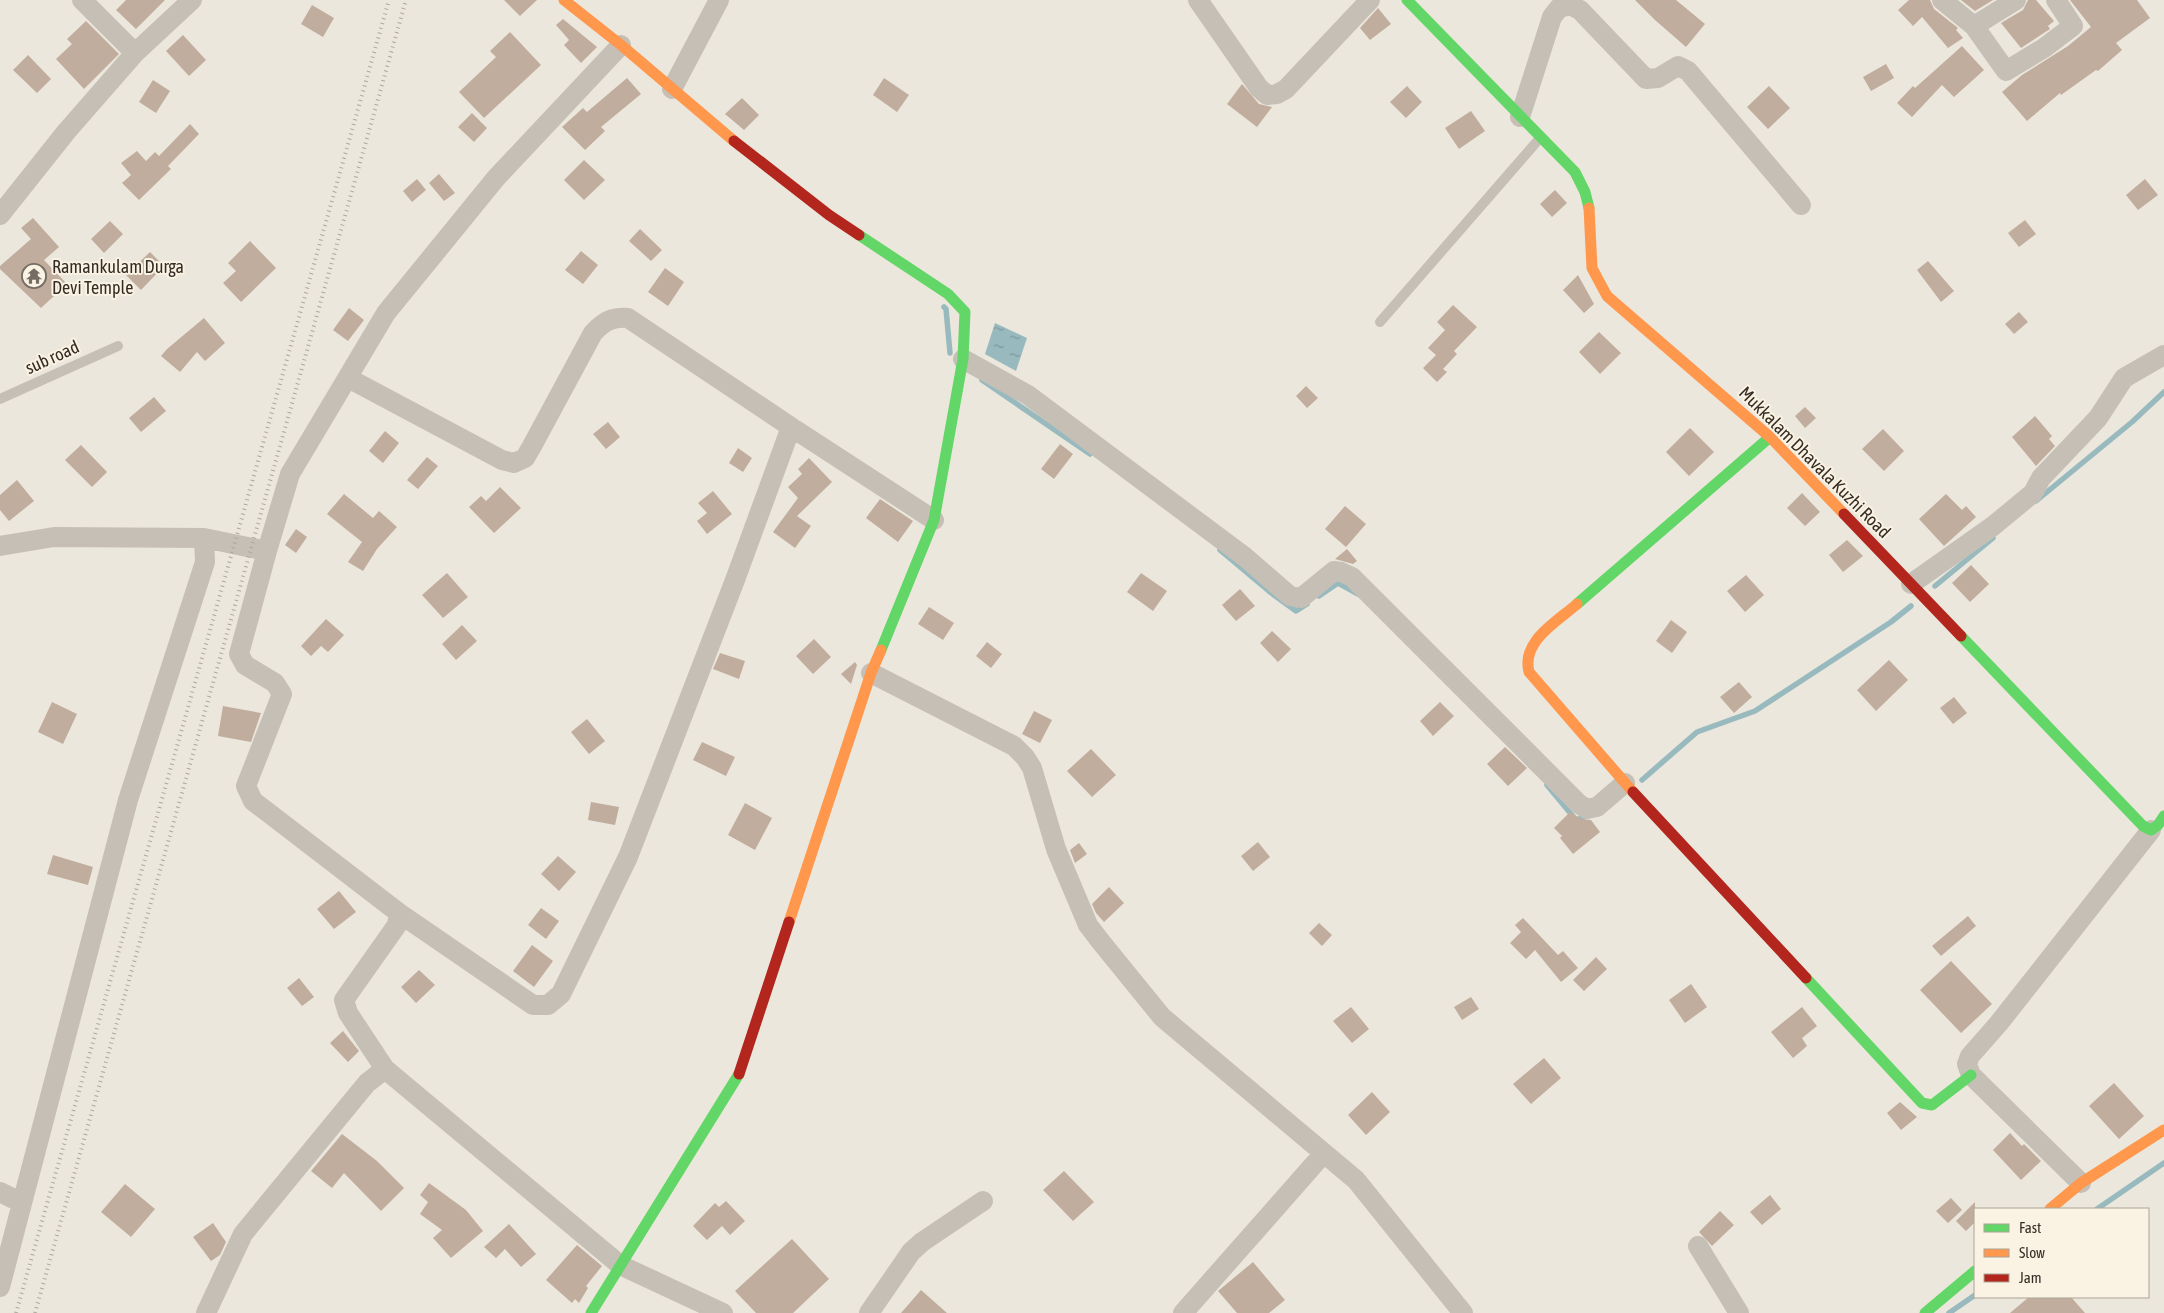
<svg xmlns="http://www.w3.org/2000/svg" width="2164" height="1313" viewBox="0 0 2164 1313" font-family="'Asap Condensed',sans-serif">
  <defs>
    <pattern id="water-ripples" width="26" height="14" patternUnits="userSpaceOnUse" patternTransform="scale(1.25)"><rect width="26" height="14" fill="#98babe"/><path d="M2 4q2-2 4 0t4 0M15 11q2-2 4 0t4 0" fill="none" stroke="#7d979a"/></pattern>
  </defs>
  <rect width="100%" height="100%" fill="#ece7dc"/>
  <!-- water -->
  <path fill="url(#water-ripples)" d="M 995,323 L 1027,338 L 1016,371 L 985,354 Z"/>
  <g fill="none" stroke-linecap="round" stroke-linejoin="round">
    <!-- stream -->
    <path stroke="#98babe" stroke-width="5.5" d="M 944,307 L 946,309 L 950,353
      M 982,380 L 1090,454
      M 2036,501 L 2132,422 L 2164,392
      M 1220,550 L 1270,592 L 1296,611 L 1307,604
      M 1935,586 L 1993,538
      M 1319,596 L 1338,583 L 1358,594
      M 1642,780 L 1697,732 L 1755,711 L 1891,622 L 1911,606
      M 1547,785 L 1576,820 L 1590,815
      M 2097,1209 L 2164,1163
      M 1949,1313 L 1975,1295"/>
  </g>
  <!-- building -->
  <path fill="#c1ad9d" d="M 126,0 L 165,0 L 136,29 L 116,10 Z
    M 504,0 L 537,0 L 520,16 Z
    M 1635,0 L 1676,0 L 1705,24 L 1686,47 L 1655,20 Z
    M 1909,0 L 1930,0 L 1934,9 L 1958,28 L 1956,30 L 1963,38 L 1948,48 L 1922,17 L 1913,26 L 1898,10 Z
    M 1961,0 L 1993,0 L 1975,11 Z
    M 2028,0 L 2036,0 L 2054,21 L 2048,26 L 2050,29 L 2021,48 L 2001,23 L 2023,10 Z
    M 2070,0 L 2137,0 L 2150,18 L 2116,43 L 2122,50 L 2098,71 L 2096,70 L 2061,95 L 2060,93 L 2027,121 L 2002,92 L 2022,75 L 2068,46 L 2091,27 Z
    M 312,5 L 334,18 L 323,37 L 301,24 Z
    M 1378,8 L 1391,24 L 1370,40 L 1360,28 Z
    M 563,19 L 597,47 L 581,63 L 564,45 L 569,40 L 556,25 Z
    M 86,21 L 119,54 L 84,89 L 56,59 L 72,44 L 67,39 Z
    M 510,32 L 541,65 L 484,118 L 459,92 L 496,57 L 490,51 Z
    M 183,35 L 206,60 L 189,76 L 166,51 Z
    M 1962,46 L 1984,70 L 1954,97 L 1942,85 L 1912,117 L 1897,103 L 1913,86 L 1915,88 Z
    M 28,55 L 51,79 L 37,93 L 13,70 Z
    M 1886,64 L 1894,78 L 1871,91 L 1863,77 Z
    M 627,78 L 641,94 L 601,127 L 605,131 L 585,150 L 562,127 L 583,108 L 587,112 Z
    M 884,78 L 909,95 L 897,112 L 873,95 Z
    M 153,80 L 170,91 L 156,113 L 139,102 Z
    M 1242,84 L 1259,104 L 1272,107 L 1257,127 L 1227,104 Z
    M 1407,86 L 1422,102 L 1406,118 L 1390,102 Z
    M 1769,86 L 1790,108 L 1768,129 L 1747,107 Z
    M 742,98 L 759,115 L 744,130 L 725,114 Z
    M 1471,111 L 1485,131 L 1459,149 L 1445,128 Z
    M 472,113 L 487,128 L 474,142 L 458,127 Z
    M 190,124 L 199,134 L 168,166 L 171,169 L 139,200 L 122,183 L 131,175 L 121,163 L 137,151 L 146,161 L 155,152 L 159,156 Z
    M 584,160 L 605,180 L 584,200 L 564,180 Z
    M 439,174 L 455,193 L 444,201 L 429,183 Z
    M 417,179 L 426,190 L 412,202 L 403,191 Z
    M 2145,179 L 2158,195 L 2138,210 L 2126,195 Z
    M 1555,190 L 1567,203 L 1552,217 L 1540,204 Z
    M 33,218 L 59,247 L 44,260 L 67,284 L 41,308 L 0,269 L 0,266 L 31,239 L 21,228 Z
    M 2025,220 L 2036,234 L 2019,247 L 2008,233 Z
    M 110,221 L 123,234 L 104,253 L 91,239 Z
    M 640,229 L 662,250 L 651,261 L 629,241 Z
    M 250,241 L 276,268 L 241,302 L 223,283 L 236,271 L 228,263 Z
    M 581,251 L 598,265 L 583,284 L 565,270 Z
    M 150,252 L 164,266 L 141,290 L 126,275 Z
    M 1928,261 L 1954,291 L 1941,302 L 1917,270 Z
    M 665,268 L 684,282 L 668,306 L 648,292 Z
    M 1578,275 L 1594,304 L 1584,313 L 1563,290 Z
    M 1453,305 L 1477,327 L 1454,351 L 1457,354 L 1443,369 L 1447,372 L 1437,382 L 1423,368 L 1436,355 L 1428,348 L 1445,330 L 1437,322 Z
    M 349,308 L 364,320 L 348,341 L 333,330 Z
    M 2019,312 L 2028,322 L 2014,334 L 2005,324 Z
    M 204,318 L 225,343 L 205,361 L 197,352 L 180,372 L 161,356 L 167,349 Z
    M 1599,332 L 1621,353 L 1600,374 L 1579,352 Z
    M 1306,386 L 1318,398 L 1307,408 L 1296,396 Z
    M 154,397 L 166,411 L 141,432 L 129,418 Z
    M 1805,407 L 1816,418 L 1805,428 L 1795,416 Z
    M 2035,416 L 2052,436 L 2049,439 L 2055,446 L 2036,466 L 2012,437 Z
    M 608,422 L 620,437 L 606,449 L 593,434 Z
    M 1690,428 L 1714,452 L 1689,476 L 1666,452 Z
    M 1883,429 L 1904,451 L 1884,471 L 1862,449 Z
    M 385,431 L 399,443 L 383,463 L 369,451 Z
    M 1060,444 L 1073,454 L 1054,479 L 1041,469 Z
    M 81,445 L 107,472 L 92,487 L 65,460 Z
    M 738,448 L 752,458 L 743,472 L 729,463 Z
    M 427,457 L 438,466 L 418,489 L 407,480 Z
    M 809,458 L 832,482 L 797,516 L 811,526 L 795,548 L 773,532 L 798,498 L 788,487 L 802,474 L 798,469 Z
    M 17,480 L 34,501 L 9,521 L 0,510 L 0,495 Z
    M 500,487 L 521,508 L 494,533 L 469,507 L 481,496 L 486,501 Z
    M 713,491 L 732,514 L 707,534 L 697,521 L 707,513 L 698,503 Z
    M 1802,493 L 1820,512 L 1805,526 L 1787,508 Z
    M 344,494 L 373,518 L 379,511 L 397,527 L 377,549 L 363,571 L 348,562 L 362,542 L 327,514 Z
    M 1946,494 L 1962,510 L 1966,506 L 1976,517 L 1944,546 L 1919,519 Z
    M 880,499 L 913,521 L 898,542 L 866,518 Z
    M 1345,506 L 1366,524 L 1346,547 L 1325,529 Z
    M 296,529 L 307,537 L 296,553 L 285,545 Z
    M 1847,540 L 1863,556 L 1843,572 L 1829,555 Z
    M 1347,549 L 1357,561 L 1353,564 L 1335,559 Z
    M 1971,565 L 1989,584 L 1970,602 L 1952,583 Z
    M 447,573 L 468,597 L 443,618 L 422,595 Z
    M 1141,573 L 1167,591 L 1153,611 L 1127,592 Z
    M 1746,575 L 1764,595 L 1745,612 L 1727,591 Z
    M 1240,589 L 1255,606 L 1236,621 L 1222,605 Z
    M 929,607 L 954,623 L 943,640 L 918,624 Z
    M 326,619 L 344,635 L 328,652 L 321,646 L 311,656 L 301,646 Z
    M 1671,620 L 1687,632 L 1672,653 L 1656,641 Z
    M 462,625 L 477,641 L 456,660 L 442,644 Z
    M 1272,631 L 1291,649 L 1278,662 L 1260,643 Z
    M 814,639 L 831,657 L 813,674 L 796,656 Z
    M 987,642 L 1002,654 L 991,668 L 976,656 Z
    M 720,653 L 745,661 L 739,679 L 713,669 Z
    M 1889,660 L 1908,680 L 1876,711 L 1857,690 Z
    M 855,662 L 857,665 L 851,684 L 841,674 Z
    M 1739,682 L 1752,697 L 1734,713 L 1720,697 Z
    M 1954,697 L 1967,713 L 1953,724 L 1940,708 Z
    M 52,702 L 77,714 L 63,744 L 38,732 Z
    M 1440,702 L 1454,716 L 1433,736 L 1420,721 Z
    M 223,706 L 261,713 L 251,742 L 218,736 Z
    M 1034,711 L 1052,720 L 1040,743 L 1022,734 Z
    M 587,719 L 605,741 L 589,754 L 571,732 Z
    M 702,742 L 735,757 L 726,776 L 693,760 Z
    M 1505,747 L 1527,768 L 1508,786 L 1487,764 Z
    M 1091,749 L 1116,775 L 1092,797 L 1067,771 Z
    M 591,802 L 619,807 L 615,825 L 588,820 Z
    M 745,803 L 772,818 L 755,850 L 728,835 Z
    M 1570,812 L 1581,819 L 1591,820 L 1600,832 L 1573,854 L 1560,838 L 1562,836 L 1554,828 Z
    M 1258,842 L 1270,857 L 1253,871 L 1241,856 Z
    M 1079,843 L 1087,854 L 1075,863 L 1070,850 Z
    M 53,855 L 93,867 L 88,885 L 47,874 Z
    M 558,856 L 576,872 L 559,891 L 541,874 Z
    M 1109,887 L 1124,903 L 1104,922 L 1096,913 L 1092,904 Z
    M 339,891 L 356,912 L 334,929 L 317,909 Z
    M 541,908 L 559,921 L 546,939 L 528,925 Z
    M 1968,916 L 1976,926 L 1941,956 L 1932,946 Z
    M 1523,918 L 1558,955 L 1563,951 L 1578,968 L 1561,982 L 1535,950 L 1526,959 L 1510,943 L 1521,932 L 1515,925 Z
    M 1319,923 L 1332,935 L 1322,946 L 1309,933 Z
    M 532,945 L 553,961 L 534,987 L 513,971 Z
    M 1596,957 L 1607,969 L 1584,991 L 1573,980 Z
    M 1951,961 L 1992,1004 L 1961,1033 L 1920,990 Z
    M 419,970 L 435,985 L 416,1003 L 401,987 Z
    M 299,978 L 314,997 L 302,1006 L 287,988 Z
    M 1691,984 L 1707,1007 L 1685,1023 L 1669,1000 Z
    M 1471,997 L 1479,1009 L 1462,1020 L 1454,1007 Z
    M 1351,1007 L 1369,1029 L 1352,1043 L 1333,1021 Z
    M 1802,1007 L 1817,1026 L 1802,1038 L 1807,1046 L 1793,1058 L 1771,1032 Z
    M 343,1031 L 359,1051 L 348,1062 L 330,1043 Z
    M 1544,1058 L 1561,1078 L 1531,1104 L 1513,1084 Z
    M 2114,1083 L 2144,1116 L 2119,1139 L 2089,1106 Z
    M 1372,1092 L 1390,1112 L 1366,1135 L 1348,1115 Z
    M 1900,1102 L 1917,1117 L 1901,1130 L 1887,1113 Z
    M 2010,1133 L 2022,1146 L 2024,1144 L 2041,1161 L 2021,1180 L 1993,1150 Z
    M 342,1134 L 377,1161 L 404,1188 L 381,1211 L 344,1173 L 332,1188 L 311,1171 Z
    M 1064,1171 L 1094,1202 L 1073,1221 L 1043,1190 Z
    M 429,1183 L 466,1210 L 483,1231 L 451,1258 L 433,1238 L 442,1230 L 420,1214 L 428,1202 L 420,1195 Z
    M 125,1184 L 155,1209 L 131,1237 L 101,1212 Z
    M 1770,1195 L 1781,1209 L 1762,1225 L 1750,1212 Z
    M 1951,1198 L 1962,1210 L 1948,1223 L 1936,1211 Z
    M 726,1201 L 745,1221 L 730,1235 L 722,1226 L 707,1240 L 693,1226 L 715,1203 L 719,1207 Z
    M 1975,1202 L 1975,1222 L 1966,1231 L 1956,1221 Z
    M 1720,1211 L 1734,1225 L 1712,1246 L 1699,1232 Z
    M 213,1223 L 226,1242 L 220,1255 L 211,1261 L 193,1237 Z
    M 509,1224 L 536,1254 L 521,1267 L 505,1249 L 496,1258 L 484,1247 Z
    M 792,1239 L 829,1279 L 793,1313 L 756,1313 L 735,1291 Z
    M 577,1245 L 602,1266 L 586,1286 L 588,1288 L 579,1303 L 575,1299 L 572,1303 L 546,1280 Z
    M 1253,1262 L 1285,1300 L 1269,1313 L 1237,1313 L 1218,1291 Z
    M 921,1290 L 947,1313 L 901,1313 Z
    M 2029,1297 L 2071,1297 L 2085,1313 L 2010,1313 Z"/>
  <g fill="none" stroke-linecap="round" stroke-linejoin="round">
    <!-- lane -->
    <path stroke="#c5bfb6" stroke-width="10" d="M 1380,322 L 1540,138
      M 0,399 L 118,346"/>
    <!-- street -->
    <path stroke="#c5bfb6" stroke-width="20" d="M 82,0 L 135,53
      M 1198,0 L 1259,88 L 1267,95 L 1277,94 L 1286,89 L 1370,0
      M 1942,0 L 1974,26 L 2006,71 L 2044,48 L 2073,26 L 2056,0
      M 1974,26 L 2016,0
      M 672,89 L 719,0
      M 1520,117 L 1552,17 L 1559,8 L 1570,5 L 1580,10 L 1646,79 L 1658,78 L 1678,66 L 1688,71 L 1801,205
      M 0,215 L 66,132 L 135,53 L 192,0
      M 963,359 L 1028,395 L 1245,557 L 1290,596 L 1301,598 L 1334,571 L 1341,572 L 1352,577 L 1579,804 L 1587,809 L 1597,807 L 1625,783
      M 348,378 L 502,460 L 514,463 L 525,458 L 532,446 L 593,333 C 604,321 612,317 628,318 L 791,427 L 934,520
      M 0,546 L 54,537 L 204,538 L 267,551 L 290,474 L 386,313 L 496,178 L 621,45
      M 1911,584 L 1993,526 L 2033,493 L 2041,478 L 2098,418 L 2124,378 L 2164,355
      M 871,673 L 1014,746 L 1025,757 L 1032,768 L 1056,849 L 1088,925 L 1101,942 L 1162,1017 L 1356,1180 L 1463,1313
      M 399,913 L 533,1005 L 548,1005 L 561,994 L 628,857 L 735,580 L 791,427
      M 385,1069 L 620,1265 L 723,1313
      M 2081,1183 L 1971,1075 L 1967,1064 L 1970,1056 L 1999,1023 L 2151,830
      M 0,1192 L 22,1203
      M 1698,1246 L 1739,1313
      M 0,1287 L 128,800 L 205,562 L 204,538
      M 206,1313 L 243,1234 L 367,1083 L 385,1069 L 348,1013 L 344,1000 L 397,925 L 399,913 L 253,801 L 246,786 L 282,694 L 275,683 L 245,665 L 239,654 L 267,551
      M 869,1313 L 911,1252 L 922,1242 L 983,1201
      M 1183,1313 L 1324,1153"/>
    <!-- fast -->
    <path stroke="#63d668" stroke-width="11" d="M 1407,0 L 1575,172 L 1585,192 L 1589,208
      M 859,235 L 948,294 L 965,312 L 963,359 L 934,520 L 881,650
      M 1577,604 L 1770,437
      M 1961,636 L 2143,826 L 2151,830 L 2158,825 L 2164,816
      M 1806,978 L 1922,1103 L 1932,1105 L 1971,1075
      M 591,1313 L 739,1074
      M 1925,1313 L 1975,1271"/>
    <!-- slow -->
    <path stroke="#ff974d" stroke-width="11" d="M 564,0 L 621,45 L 734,141
      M 1589,208 L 1592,268 L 1607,296 L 1770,437 L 1844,514
      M 1577,604 C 1557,622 1521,641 1529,672 L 1633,792
      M 789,922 L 871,673 L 881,650
      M 2050,1209 L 2081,1183 L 2164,1130"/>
    <!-- jam -->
    <path stroke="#b3261e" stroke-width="11" d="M 734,141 L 829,215 L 859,235
      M 1844,514 L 1961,636
      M 1633,792 L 1806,978
      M 739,1074 L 789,922"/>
    <!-- rail -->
    <path stroke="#aca7a0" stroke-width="4" stroke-dasharray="1 4" stroke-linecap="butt" d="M 16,1313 L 389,0
      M 35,1313 L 406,0"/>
  </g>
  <!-- icons -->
  <defs>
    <symbol id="temple-ring" viewBox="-11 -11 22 22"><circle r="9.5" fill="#faf2e2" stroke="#756d65" stroke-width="1.5"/><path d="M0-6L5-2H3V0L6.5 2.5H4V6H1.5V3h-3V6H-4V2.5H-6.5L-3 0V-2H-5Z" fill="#756d65"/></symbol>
  </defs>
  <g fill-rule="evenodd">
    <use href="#temple-ring" x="20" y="262" width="28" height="28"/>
  </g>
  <g text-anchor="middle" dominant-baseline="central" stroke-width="4" stroke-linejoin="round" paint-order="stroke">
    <!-- poi labels -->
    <g font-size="18" fill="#352c25" stroke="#faf2e2" text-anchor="start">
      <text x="52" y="266">Ramankulam Durga<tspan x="52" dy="21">Devi Temple</tspan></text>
    </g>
    <!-- street labels -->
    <g font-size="18" fill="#352c25" stroke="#faf2e2">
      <text transform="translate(52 357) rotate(-24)">sub road</text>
      <text transform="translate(1815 462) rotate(45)">Mukkalam Dhavala Kuzhi Road</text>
    </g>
  </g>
  <!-- legend -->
  <rect x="1974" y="1208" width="175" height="90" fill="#faf2e2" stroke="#aba396"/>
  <rect x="1984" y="1224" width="25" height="8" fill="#63d668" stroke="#aba396"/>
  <text x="2019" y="1233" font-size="15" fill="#352c25">Fast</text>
  <rect x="1984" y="1249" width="25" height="8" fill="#ff974d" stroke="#aba396"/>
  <text x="2019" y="1258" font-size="15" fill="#352c25">Slow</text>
  <rect x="1984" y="1274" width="25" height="8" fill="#b3261e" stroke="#aba396"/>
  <text x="2019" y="1283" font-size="15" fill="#352c25">Jam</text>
</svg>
